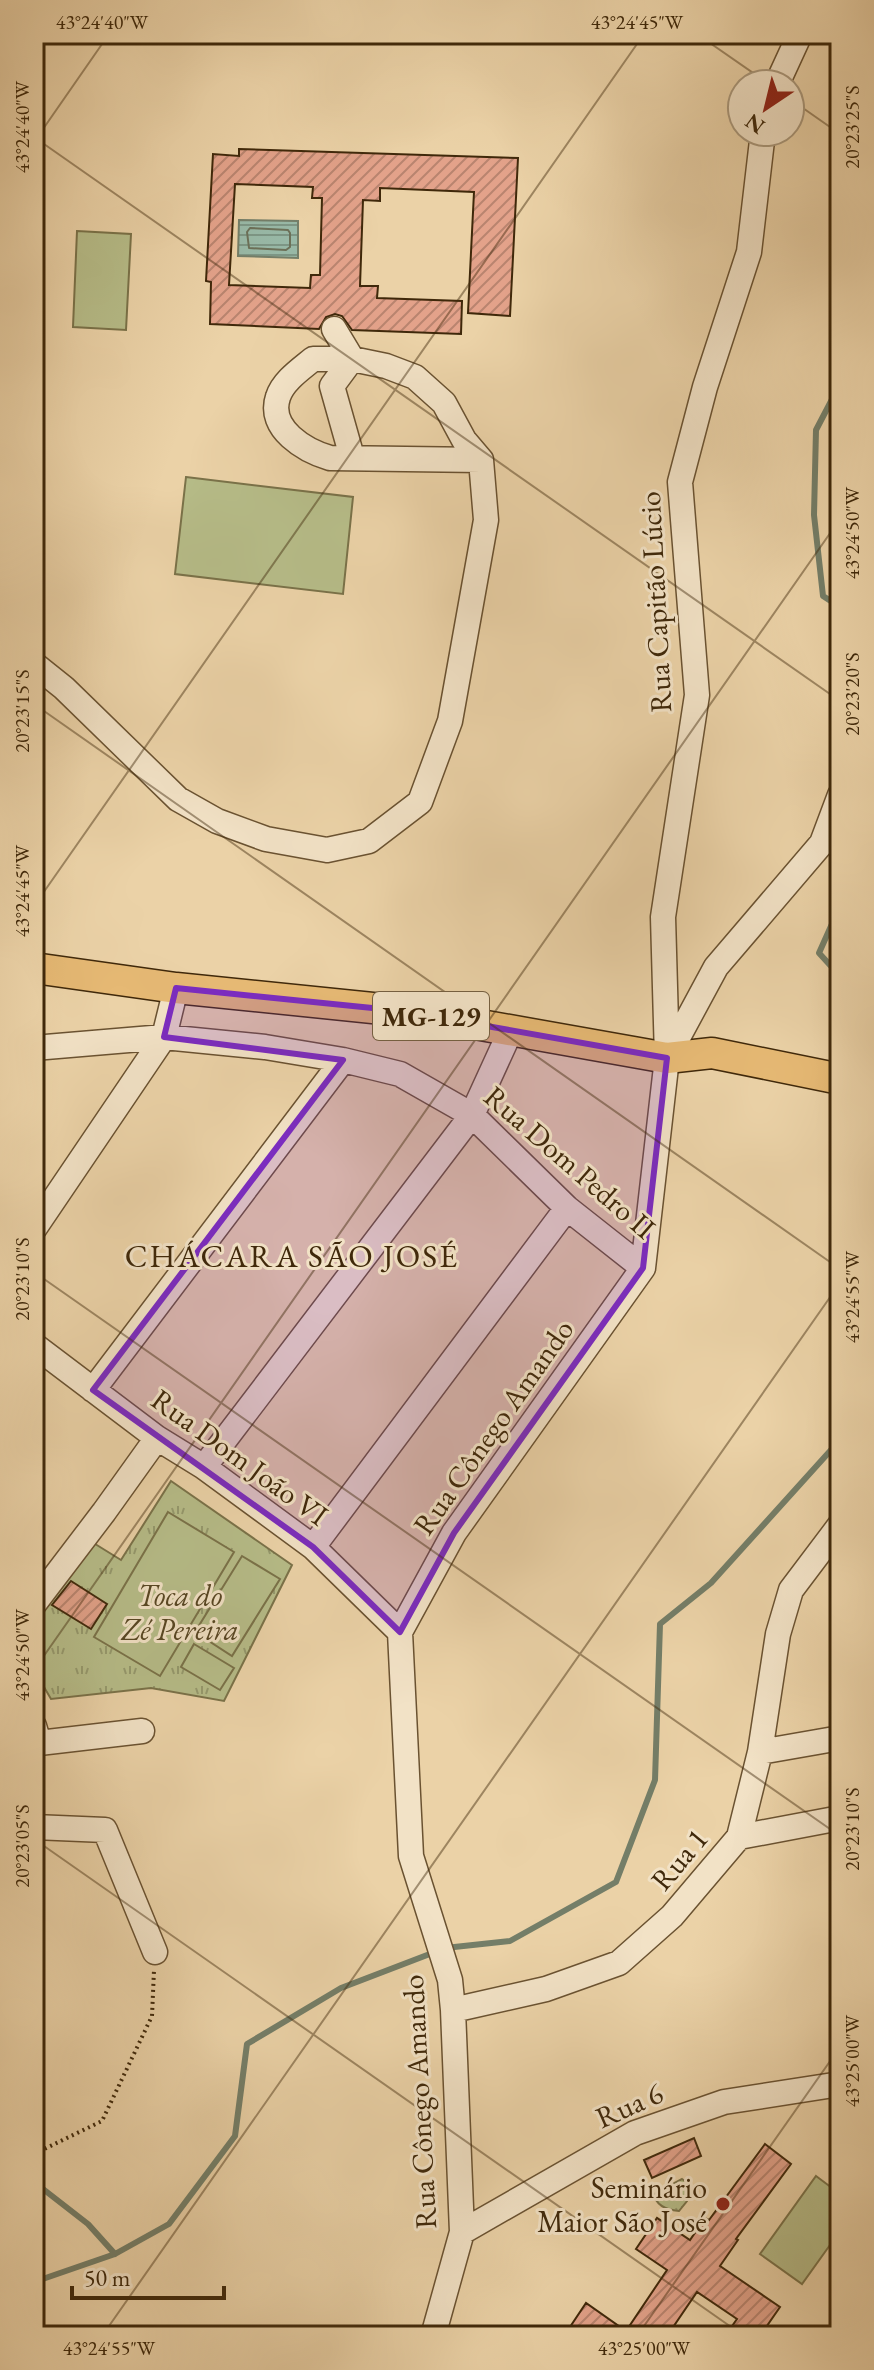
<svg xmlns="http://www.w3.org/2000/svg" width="874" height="2370" viewBox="0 0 874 2370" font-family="'EB Garamond',serif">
  <defs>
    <pattern id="grass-tufts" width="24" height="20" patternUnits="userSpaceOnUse" patternTransform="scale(2)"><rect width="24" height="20" fill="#b6bc88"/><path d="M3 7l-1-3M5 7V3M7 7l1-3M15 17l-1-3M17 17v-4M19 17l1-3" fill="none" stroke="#95996d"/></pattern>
    <pattern id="water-rules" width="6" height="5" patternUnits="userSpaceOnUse" patternTransform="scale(2)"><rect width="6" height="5" fill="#98b8a6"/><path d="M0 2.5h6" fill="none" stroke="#7d9685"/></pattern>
    <pattern id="building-hatch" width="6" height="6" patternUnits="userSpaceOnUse" patternTransform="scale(2)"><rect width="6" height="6" fill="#e3a28a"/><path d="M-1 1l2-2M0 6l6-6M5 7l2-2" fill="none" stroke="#b9846f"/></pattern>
  </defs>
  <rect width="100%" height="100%" fill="#ebd2a7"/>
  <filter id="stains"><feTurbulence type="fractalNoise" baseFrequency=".0025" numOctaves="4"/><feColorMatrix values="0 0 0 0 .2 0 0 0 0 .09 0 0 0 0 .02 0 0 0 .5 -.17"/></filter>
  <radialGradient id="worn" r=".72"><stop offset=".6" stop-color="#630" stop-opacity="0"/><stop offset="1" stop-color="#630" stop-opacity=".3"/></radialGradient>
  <!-- grass -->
  <path fill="url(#grass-tufts)" stroke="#7a7249" stroke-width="2" d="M 171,1481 L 292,1565 L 224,1701 L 151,1688 L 51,1699 L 34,1670 L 34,1592 L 79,1534 L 121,1560 Z
    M 682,2179 L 690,2185 L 687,2201 L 679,2211 C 668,2210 656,2206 654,2194 Z"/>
  <!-- pitch -->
  <path fill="#b6bc88" stroke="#7a7249" stroke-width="2" d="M 77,231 L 131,234 L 126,330 L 73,327 Z
    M 186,477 L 353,497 L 343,594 L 175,574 Z
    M 168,1512 L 234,1552 L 160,1676 L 94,1637 Z
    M 242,1556 L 280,1579 L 232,1656 L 195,1632 Z
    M 194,1644 L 234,1668 L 220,1690 L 181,1667 Z
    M 816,2176 L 840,2194 L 840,2231 L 802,2284 L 760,2254 Z"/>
  <!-- water -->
  <path fill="url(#water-rules)" stroke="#747e68" stroke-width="2" d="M 239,220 L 298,221 L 298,258 L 238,256 Z"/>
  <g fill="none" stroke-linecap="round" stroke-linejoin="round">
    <!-- shore -->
    <path stroke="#6c7058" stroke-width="2" d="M 250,228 L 288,230 L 290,233 L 290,247 L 286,250 L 249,248 L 247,232 Z"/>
    <!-- stream -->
    <path stroke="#747e68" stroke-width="6" d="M 840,384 L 816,430 L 814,515 L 823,596 L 840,607
      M 840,906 L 819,953 L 840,976
      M 445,1948 L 510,1941 L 616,1882 L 655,1780 L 660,1624 L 711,1583 L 840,1440
      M 34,2182 L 88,2224 L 115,2254
      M 34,2282 L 115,2254 L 169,2224 L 235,2136 L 247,2044 L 341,1988 L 435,1952"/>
  </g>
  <!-- building -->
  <path fill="url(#building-hatch)" stroke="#3f280a" stroke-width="2" fill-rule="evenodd" d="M 239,149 L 518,158 L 510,316 L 468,313 L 474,192 L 380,188 L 380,201 L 363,200 L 360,286 L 378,286 L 377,298 L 462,301 L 461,334 L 352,330 L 342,316 L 335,314 L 326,317 L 319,329 L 210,324 L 211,282 L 206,281 L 213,154 L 239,156 ZM 235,184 L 313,187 L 312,198 L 322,198 L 320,275 L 311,275 L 310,288 L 229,285 Z
    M 71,1581 L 107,1604 L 91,1629 L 52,1605 Z
    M 694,2138 L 701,2156 L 652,2178 L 644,2160 Z
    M 765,2144 L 791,2164 L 736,2239 L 738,2240 L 720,2266 L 780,2307 L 760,2336 L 725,2336 L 737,2319 L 697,2292 L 667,2336 L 564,2336 L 586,2303 L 626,2331 L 667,2270 L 636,2249 L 657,2218 L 690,2240 L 705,2218 L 709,2220 Z"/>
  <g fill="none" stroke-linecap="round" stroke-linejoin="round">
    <defs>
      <path id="minor" d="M 777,84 L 800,34
        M 334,329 L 352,359 L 332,386 L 352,457
        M 34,664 L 64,688 L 178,799 L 217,821 L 266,839 L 327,850 L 369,841 L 420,802 L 450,721 L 486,520 L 481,460 L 464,440 L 444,403 L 415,377 L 386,366 L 352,359 L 313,359 C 301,369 283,381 278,397 C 267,429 306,451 330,458 L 481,460
        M 34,1048 L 164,1037 L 265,1047 L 343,1060 L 400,1074 L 472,1115 L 567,1208 L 643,1268
        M 668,1056 L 716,967 L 822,843 L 840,795
        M 34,1229 L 164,1037 L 176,988
        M 34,1345 L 157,1438 L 204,1467 L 313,1547 L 400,1632
        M 93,1390 L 343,1060
        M 204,1467 L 472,1115 L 510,1032
        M 313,1547 L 567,1208
        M 34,1604 L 104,1512 L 157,1438
        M 34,1726 L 39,1743 L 142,1731
        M 760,1752 L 840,1738
        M 34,1827 L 105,1830 L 155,1952
        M 739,1837 L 840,1818
        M 453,2010 L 546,1989 L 619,1963 L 672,1916 L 739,1837 L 760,1752 L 778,1634 L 791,1590 L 840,1525
        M 462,2232 L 635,2133 L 724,2102 L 840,2084
        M 433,2336 L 462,2232 L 453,2010 L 450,1980 L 411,1856 L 400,1632 L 454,1533 L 643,1268 L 667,1058 L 663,917 L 697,695 L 680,482 L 705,387 L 749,252 L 763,132"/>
      <path id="major" d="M 34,968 L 176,988 L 402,1011 L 667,1058 L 712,1053 L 840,1079"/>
    </defs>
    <!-- minor casing -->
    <use href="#minor" stroke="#6a5231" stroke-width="27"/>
    <!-- major casing -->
    <use href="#major" stroke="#3f280a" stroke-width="33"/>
    <!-- path -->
    <path stroke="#3f280a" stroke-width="4" stroke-dasharray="2 4" stroke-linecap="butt" d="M 34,2154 L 102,2121 L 152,2016 L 154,1970"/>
    <!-- minor -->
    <use href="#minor" stroke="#f2e2c6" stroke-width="24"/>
    <!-- major -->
    <use href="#major" stroke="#e6b974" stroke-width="30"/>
  </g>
  <!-- marked area -->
  <path fill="#7b2cbf" fill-opacity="0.2" stroke="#7b2cbf" stroke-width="6" stroke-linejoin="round" d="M 176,988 L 402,1011 L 667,1058 L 643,1268 L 454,1533 L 400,1632 L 313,1547 L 93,1390 L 343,1060 L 164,1037 Z"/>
  <!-- ticks -->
  <path fill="none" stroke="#3f280a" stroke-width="2" stroke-opacity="0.45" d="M 697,34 L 769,84M 790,99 L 840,134M 34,137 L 840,701M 34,142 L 109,34M 34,704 L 840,1269M 34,906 L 644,34M 34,1272 L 840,1836M 34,1670 L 840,519M 34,1839 L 744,2336M 102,2336 L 840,1283M 637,2336 L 840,2047"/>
  <!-- markers -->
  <circle fill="#8f2418" stroke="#f2e2c6" stroke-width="3" cx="723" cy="2204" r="8"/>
  <g text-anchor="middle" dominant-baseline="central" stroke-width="6" stroke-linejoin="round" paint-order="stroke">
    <!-- shield labels -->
    <rect fill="#f2e2c6" stroke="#756042" stroke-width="2" x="373" y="992" width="116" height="48" rx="6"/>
    <g font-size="28" font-weight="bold" fill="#3f280a">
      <text x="431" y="1016">MG-129</text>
    </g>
    <!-- street labels -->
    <g font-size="30" fill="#3f280a" stroke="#f2e2c6">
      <text transform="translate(655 602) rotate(-93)">Rua Capitão Lúcio</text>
      <text transform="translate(570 1162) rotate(41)">Rua Dom Pedro II</text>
      <text transform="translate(493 1427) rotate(-55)">Rua Cônego Amando</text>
      <text transform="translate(240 1457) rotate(36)">Rua Dom João VI</text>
      <text transform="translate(679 1859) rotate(-50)">Rua 1</text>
      <text transform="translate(419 2102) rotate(-93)">Rua Cônego Amando</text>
      <text transform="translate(629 2105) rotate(-24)">Rua 6</text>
    </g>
    <!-- park labels -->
    <g font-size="30" font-style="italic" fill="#574623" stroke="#f2e2c6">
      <text x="180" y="1595">Toca do<tspan x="180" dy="34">Zé Pereira</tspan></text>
    </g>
    <!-- poi labels -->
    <g font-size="30" fill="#3f280a" stroke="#f2e2c6" text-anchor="end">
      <text x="707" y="2187">Seminário<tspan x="707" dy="34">Maior São José</tspan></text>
    </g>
    <!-- neighbourhood labels -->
    <g font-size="32" letter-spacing="2" fill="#3f280a" stroke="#f2e2c6">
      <text x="292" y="1256">CHÁCARA SÃO JOSÉ</text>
    </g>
  </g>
  <!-- margin -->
  <rect width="874" height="2370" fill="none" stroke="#ebd2a7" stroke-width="88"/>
  <!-- north arrow -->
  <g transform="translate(766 108) rotate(215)"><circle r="38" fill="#f2e2c6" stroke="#aa987b" stroke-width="2"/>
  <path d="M0-6L14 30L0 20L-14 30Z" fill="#8f2418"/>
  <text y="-12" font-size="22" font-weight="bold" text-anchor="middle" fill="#3f280a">N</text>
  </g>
  <!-- scale -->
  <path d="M72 2286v12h152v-12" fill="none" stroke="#3f280a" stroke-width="4"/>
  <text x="84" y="2286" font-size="24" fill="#3f280a" stroke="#f2e2c6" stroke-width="6" paint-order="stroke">50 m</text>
  <rect x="44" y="44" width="786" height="2282" fill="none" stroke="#3f280a" stroke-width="3"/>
  <g font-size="20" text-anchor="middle" fill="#3f280a">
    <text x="102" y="29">43°24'40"W</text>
    <text x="637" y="29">43°24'45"W</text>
    <text transform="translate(852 127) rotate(-90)" y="7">20°23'25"S</text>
    <text transform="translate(22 127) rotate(-90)" y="7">43°24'40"W</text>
    <text transform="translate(852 533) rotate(-90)" y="7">43°24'50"W</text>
    <text transform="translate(852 694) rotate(-90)" y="7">20°23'20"S</text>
    <text transform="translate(22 711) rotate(-90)" y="7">20°23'15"S</text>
    <text transform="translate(22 891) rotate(-90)" y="7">43°24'45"W</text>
    <text transform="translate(22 1279) rotate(-90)" y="7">20°23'10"S</text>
    <text transform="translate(852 1297) rotate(-90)" y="7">43°24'55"W</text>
    <text transform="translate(22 1655) rotate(-90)" y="7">43°24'50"W</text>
    <text transform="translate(852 1829) rotate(-90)" y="7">20°23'10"S</text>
    <text transform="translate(22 1846) rotate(-90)" y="7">20°23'05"S</text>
    <text transform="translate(852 2061) rotate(-90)" y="7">43°25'00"W</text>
    <text x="109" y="2355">43°24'55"W</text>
    <text x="644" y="2355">43°25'00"W</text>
  </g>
  <rect width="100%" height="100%" filter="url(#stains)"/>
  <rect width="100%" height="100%" fill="url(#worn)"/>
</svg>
